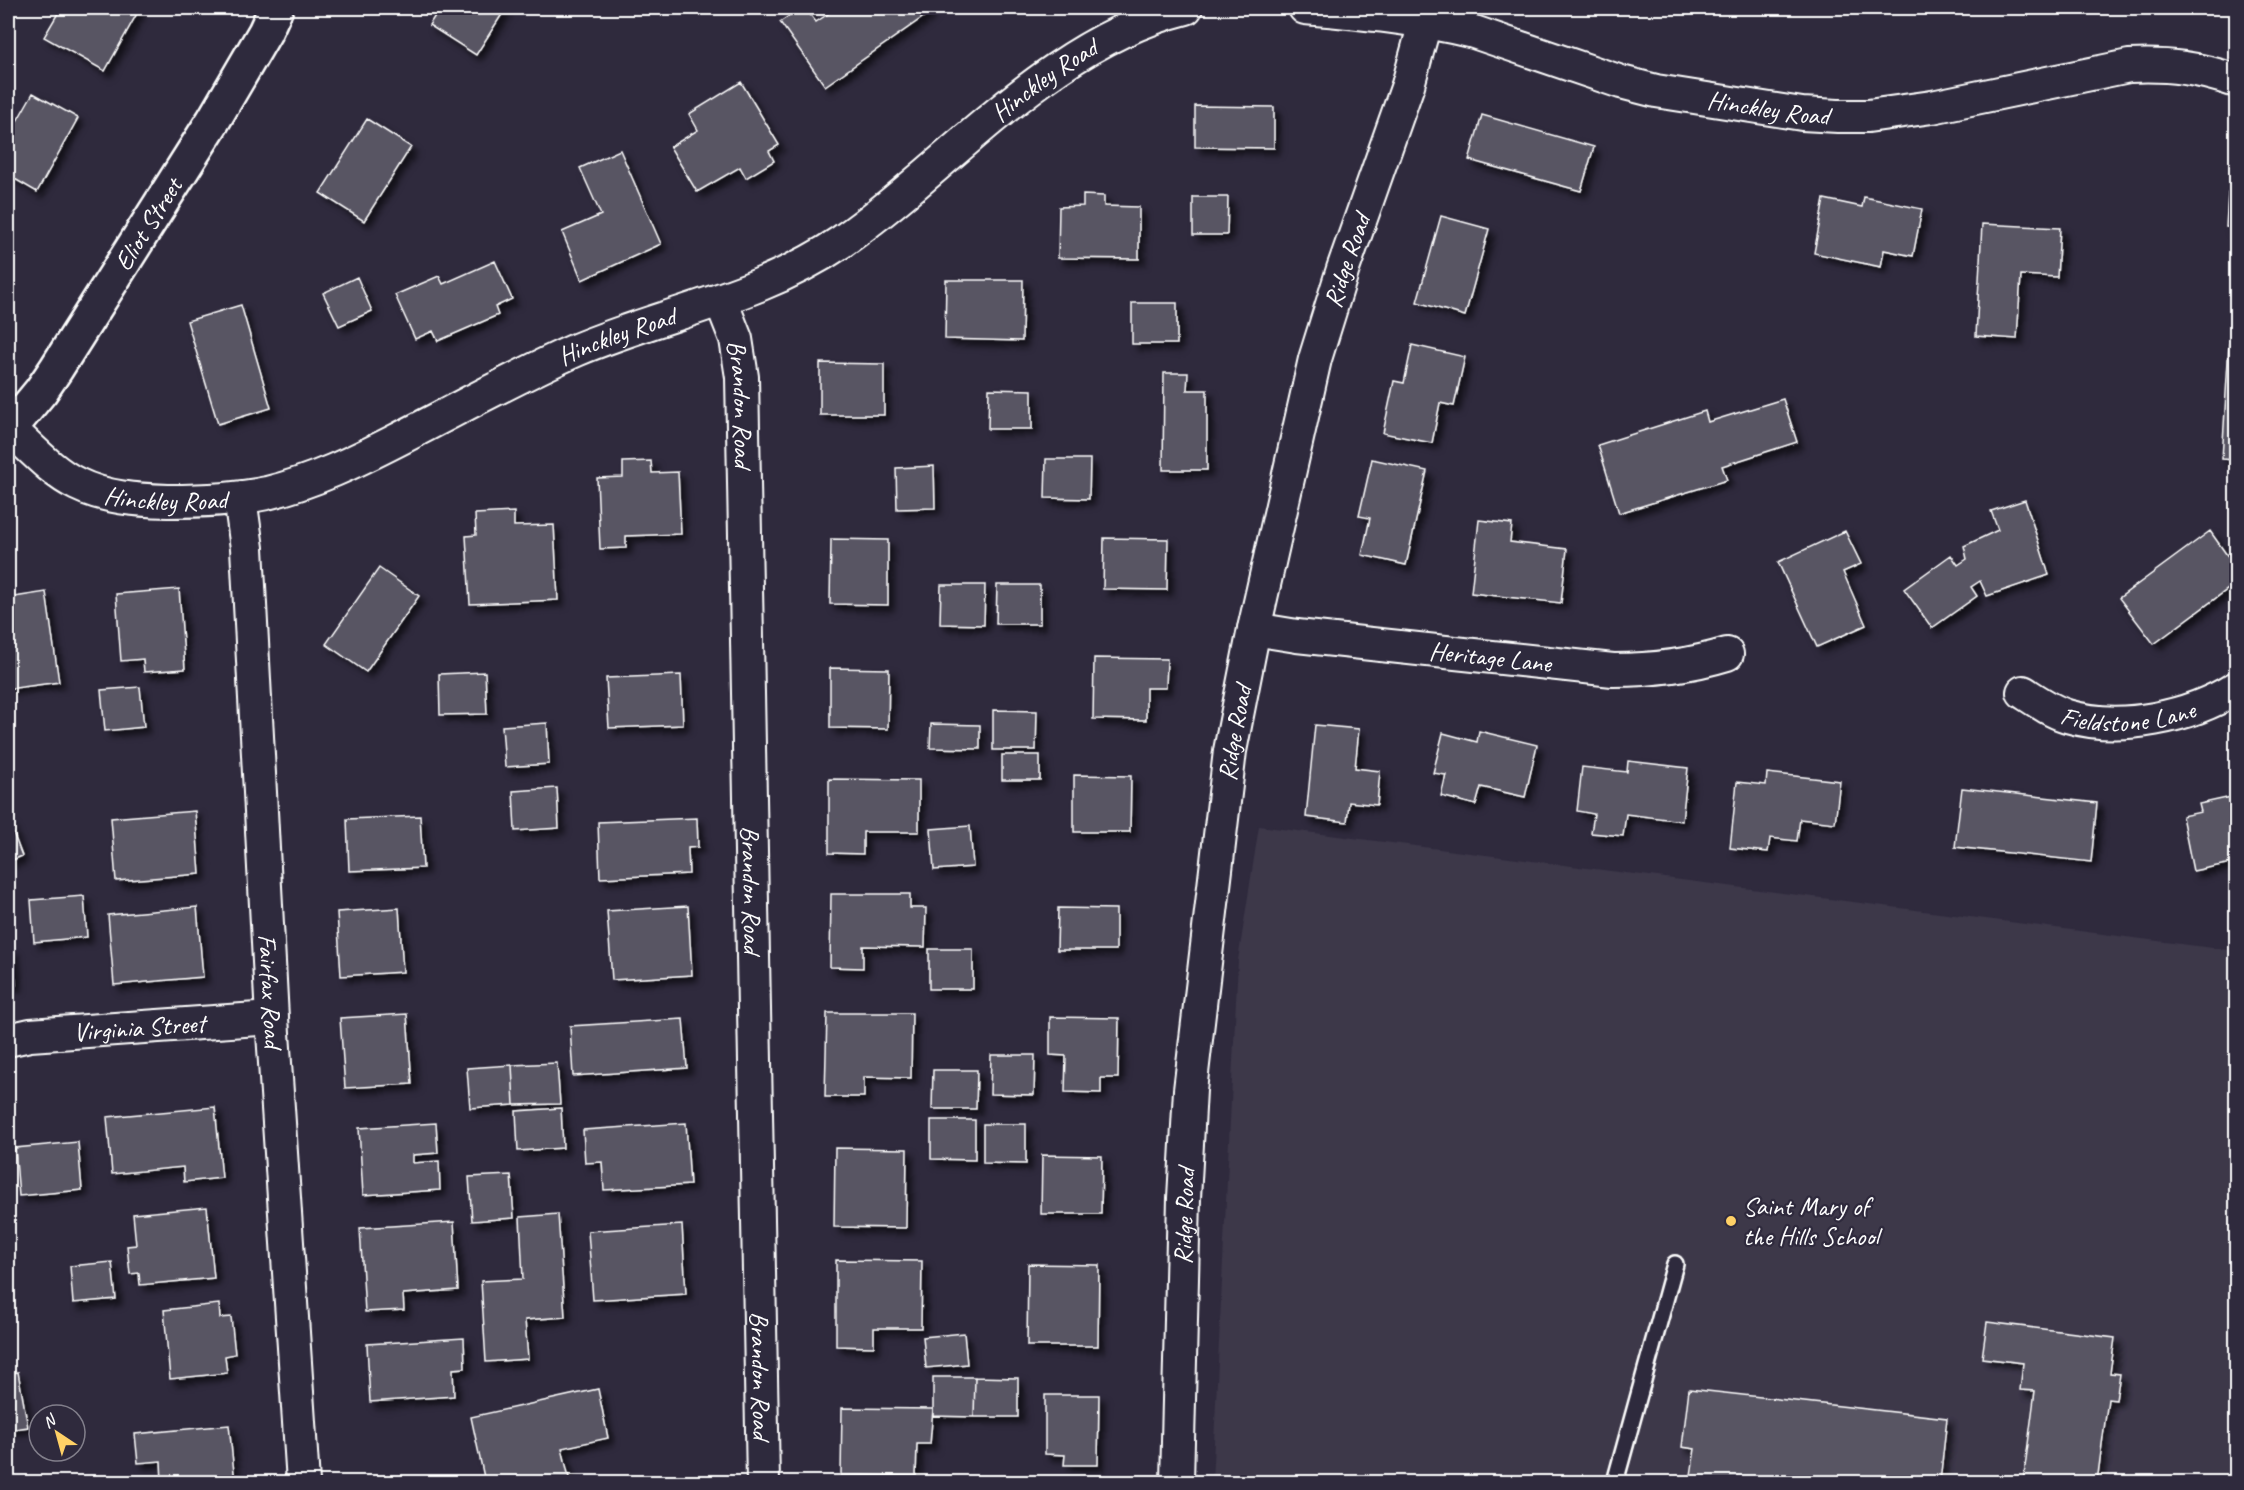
<svg xmlns="http://www.w3.org/2000/svg" width="2244" height="1490" viewBox="0 0 2244 1490" font-family="Caveat,sans-serif">
  <defs>
    <filter id="shadow"><feDropShadow dx="5.5" dy="5.5" stdDeviation="3" flood-color="#0009"/></filter>
  </defs>
  <rect width="100%" height="100%" fill="#2f2a3d"/>
  <filter id="ink" filterUnits="userSpaceOnUse"><feTurbulence type="fractalNoise" baseFrequency=".0167" numOctaves="2"/><feDisplacementMap in="SourceGraphic" scale="12" xChannelSelector="R" yChannelSelector="G"/><feConvolveMatrix kernelMatrix="1 2 1 2 8 2 1 2 1" color-interpolation-filters="sRGB"/></filter>
  <g filter="url(#ink)">
    <!-- built -->
    <path fill="#3c3749" d="M 1259,826 L 2236,951 L 2236,1482 L 1212,1482 L 1238,960 Z"/>
    <!-- building -->
    <path fill="#595564" stroke="#fff" stroke-width="1.5" filter="url(#shadow)" d="M 61,8 L 89,8 L 93,10 L 94,8 L 140,8 L 105,71 L 44,37 Z
      M 440,8 L 506,8 L 476,55 L 429,25 Z
      M 801,8 L 805,8 L 816,22 L 837,8 L 925,8 L 929,13 L 825,86 L 780,22 Z
      M 741,82 L 779,145 L 769,151 L 774,161 L 746,178 L 740,167 L 697,192 L 670,147 L 698,130 L 689,114 Z
      M 33,93 L 78,118 L 37,192 L 8,175 L 8,137 Z
      M 1195,106 L 1274,107 L 1274,148 L 1195,147 Z
      M 1482,115 L 1594,147 L 1581,191 L 1469,160 Z
      M 367,119 L 411,147 L 364,221 L 320,193 Z
      M 620,150 L 661,244 L 582,280 L 562,232 L 601,215 L 580,168 Z
      M 2228,192 L 2236,193 L 2236,228 L 2226,227 Z
      M 1083,195 L 1104,196 L 1104,206 L 1139,207 L 1139,259 L 1058,258 L 1059,207 L 1083,206 Z
      M 1193,197 L 1228,197 L 1227,235 L 1193,235 Z
      M 1864,197 L 1922,209 L 1913,256 L 1884,250 L 1881,267 L 1814,253 L 1824,199 L 1862,207 Z
      M 1441,216 L 1489,229 L 1465,316 L 1417,302 Z
      M 1982,224 L 2060,228 L 2057,277 L 2021,275 L 2017,339 L 1976,336 Z
      M 495,261 L 512,299 L 495,307 L 498,315 L 438,341 L 433,331 L 415,339 L 395,295 L 439,276 L 443,284 Z
      M 357,277 L 372,311 L 339,326 L 323,293 Z
      M 946,280 L 1023,280 L 1022,341 L 945,339 Z
      M 1132,303 L 1177,303 L 1177,344 L 1132,344 Z
      M 241,305 L 271,408 L 218,424 L 187,321 Z
      M 2229,344 L 2236,345 L 2236,460 L 2222,459 Z
      M 1412,345 L 1465,357 L 1454,406 L 1440,403 L 1432,443 L 1383,433 L 1394,381 L 1404,383 Z
      M 820,363 L 884,364 L 884,415 L 820,415 Z
      M 1164,373 L 1188,373 L 1187,390 L 1207,390 L 1207,470 L 1163,470 Z
      M 989,389 L 1032,390 L 1032,429 L 988,429 Z
      M 1783,399 L 1797,442 L 1722,466 L 1727,480 L 1619,513 L 1598,445 L 1705,411 L 1708,422 Z
      M 1046,459 L 1090,459 L 1089,499 L 1045,498 Z
      M 1372,459 L 1427,471 L 1406,565 L 1362,555 L 1370,518 L 1359,516 Z
      M 651,461 L 652,473 L 678,472 L 681,534 L 626,536 L 626,548 L 600,549 L 597,478 L 623,477 L 623,462 Z
      M 934,466 L 935,508 L 897,509 L 896,468 Z
      M 2025,500 L 2049,575 L 1987,596 L 1980,581 L 1971,587 L 1977,596 L 1932,628 L 1904,589 L 1951,555 L 1958,565 L 1967,559 L 1964,546 L 1998,530 L 1991,511 Z
      M 514,512 L 514,526 L 554,525 L 558,600 L 470,604 L 466,536 L 476,535 L 475,514 Z
      M 1479,520 L 1512,524 L 1510,542 L 1567,549 L 1561,603 L 1471,593 Z
      M 1845,531 L 1861,564 L 1843,572 L 1866,625 L 1817,647 L 1778,562 Z
      M 2210,531 L 2236,568 L 2236,583 L 2154,644 L 2119,598 Z
      M 1104,538 L 1168,539 L 1167,590 L 1103,589 Z
      M 831,539 L 888,540 L 888,605 L 830,604 Z
      M 379,568 L 419,596 L 366,672 L 326,644 Z
      M 941,585 L 985,585 L 984,625 L 940,624 Z
      M 997,585 L 1040,585 L 1040,624 L 996,624 Z
      M 179,589 L 185,669 L 144,672 L 143,659 L 121,661 L 116,594 Z
      M 46,592 L 59,682 L 8,689 L 8,598 Z
      M 1094,658 L 1167,659 L 1166,688 L 1146,688 L 1146,720 L 1093,719 Z
      M 830,668 L 889,669 L 888,729 L 830,728 Z
      M 485,672 L 487,714 L 440,715 L 439,674 Z
      M 681,675 L 683,725 L 609,728 L 606,678 Z
      M 140,687 L 144,727 L 105,731 L 101,690 Z
      M 993,710 L 1037,711 L 1036,750 L 993,750 Z
      M 547,723 L 549,764 L 505,767 L 502,726 Z
      M 931,724 L 980,725 L 980,749 L 930,748 Z
      M 1315,725 L 1359,729 L 1355,768 L 1380,771 L 1377,805 L 1349,802 L 1347,822 L 1306,817 Z
      M 1479,731 L 1537,745 L 1525,797 L 1481,787 L 1476,805 L 1441,796 L 1446,775 L 1433,773 L 1443,733 L 1477,742 Z
      M 1002,755 L 1040,755 L 1040,780 L 1002,780 Z
      M 1628,761 L 1688,768 L 1682,821 L 1626,814 L 1623,836 L 1591,833 L 1594,814 L 1577,811 L 1582,767 L 1627,772 Z
      M 1767,773 L 1840,781 L 1835,823 L 1800,819 L 1797,841 L 1770,838 L 1768,852 L 1730,848 L 1737,782 L 1766,785 Z
      M 1074,775 L 1131,776 L 1130,832 L 1074,832 Z
      M 829,779 L 919,780 L 919,832 L 863,832 L 863,854 L 829,853 Z
      M 557,788 L 559,828 L 515,831 L 513,791 Z
      M 1962,788 L 2097,803 L 2091,862 L 1955,847 Z
      M 2236,796 L 2236,862 L 2193,871 L 2182,816 L 2201,812 L 2199,804 Z
      M 195,811 L 200,874 L 116,881 L 111,818 Z
      M 420,816 L 423,868 L 349,871 L 347,819 Z
      M 697,818 L 698,847 L 688,848 L 689,874 L 600,878 L 598,822 Z
      M 8,819 L 22,856 L 8,862 Z
      M 970,826 L 973,867 L 934,870 L 931,829 Z
      M 831,894 L 910,894 L 910,908 L 926,908 L 925,947 L 863,946 L 863,968 L 830,967 Z
      M 84,896 L 87,937 L 34,942 L 31,900 Z
      M 688,906 L 692,975 L 612,980 L 607,911 Z
      M 197,907 L 203,977 L 114,985 L 108,915 Z
      M 399,908 L 403,972 L 341,976 L 337,912 Z
      M 1058,908 L 1116,909 L 1116,950 L 1057,950 Z
      M 929,949 L 973,949 L 973,989 L 929,989 Z
      M 8,950 L 13,950 L 16,985 L 8,986 Z
      M 827,1013 L 912,1013 L 911,1078 L 864,1077 L 864,1097 L 825,1097 Z
      M 407,1014 L 412,1084 L 345,1088 L 340,1018 Z
      M 1050,1017 L 1119,1018 L 1118,1078 L 1101,1078 L 1101,1093 L 1065,1092 L 1066,1056 L 1050,1055 Z
      M 683,1019 L 687,1068 L 573,1076 L 570,1026 Z
      M 991,1055 L 1035,1055 L 1034,1095 L 990,1094 Z
      M 557,1063 L 560,1104 L 514,1105 L 512,1065 Z
      M 512,1065 L 514,1105 L 470,1108 L 467,1068 Z
      M 933,1070 L 977,1070 L 976,1109 L 932,1109 Z
      M 215,1107 L 222,1178 L 184,1182 L 183,1167 L 112,1174 L 107,1117 Z
      M 561,1108 L 563,1148 L 518,1151 L 516,1111 Z
      M 931,1120 L 975,1120 L 975,1160 L 931,1159 Z
      M 436,1123 L 438,1153 L 413,1155 L 413,1163 L 439,1161 L 440,1190 L 363,1195 L 359,1128 Z
      M 686,1123 L 690,1185 L 604,1190 L 602,1162 L 585,1163 L 583,1130 Z
      M 983,1124 L 1026,1124 L 1026,1164 L 983,1163 Z
      M 78,1142 L 82,1190 L 19,1196 L 15,1148 Z
      M 835,1148 L 907,1149 L 906,1228 L 834,1227 Z
      M 1042,1155 L 1102,1156 L 1101,1214 L 1041,1214 Z
      M 511,1175 L 514,1218 L 472,1221 L 469,1177 Z
      M 207,1207 L 214,1278 L 140,1285 L 139,1273 L 130,1274 L 127,1246 L 136,1245 L 133,1214 Z
      M 558,1214 L 565,1317 L 525,1320 L 528,1359 L 486,1362 L 481,1281 L 523,1279 L 520,1217 Z
      M 454,1222 L 458,1290 L 403,1294 L 404,1310 L 365,1312 L 360,1228 Z
      M 682,1225 L 686,1294 L 593,1300 L 588,1231 Z
      M 836,1260 L 922,1261 L 921,1328 L 874,1328 L 874,1347 L 836,1346 Z
      M 112,1262 L 116,1299 L 73,1303 L 70,1266 Z
      M 1028,1264 L 1099,1265 L 1098,1346 L 1027,1346 Z
      M 219,1304 L 220,1318 L 231,1317 L 235,1354 L 225,1356 L 227,1373 L 170,1379 L 164,1310 Z
      M 1987,1322 L 2115,1338 L 2110,1373 L 2120,1374 L 2116,1400 L 2108,1399 L 2097,1482 L 2023,1482 L 2035,1391 L 2020,1390 L 2023,1363 L 1982,1358 Z
      M 964,1333 L 967,1364 L 926,1368 L 923,1337 Z
      M 464,1338 L 465,1368 L 453,1369 L 454,1396 L 370,1402 L 367,1344 Z
      M 18,1372 L 28,1427 L 8,1430 L 8,1374 Z
      M 933,1377 L 975,1377 L 974,1417 L 933,1416 Z
      M 975,1377 L 1018,1378 L 1018,1417 L 974,1417 Z
      M 598,1389 L 608,1438 L 562,1448 L 570,1482 L 485,1482 L 471,1417 Z
      M 1689,1389 L 1947,1418 L 1940,1482 L 1690,1482 L 1695,1449 L 1682,1447 Z
      M 1045,1395 L 1099,1395 L 1098,1465 L 1064,1465 L 1065,1455 L 1045,1454 Z
      M 842,1408 L 933,1409 L 930,1444 L 917,1444 L 916,1476 L 841,1475 Z
      M 229,1425 L 235,1482 L 162,1482 L 161,1461 L 138,1463 L 135,1434 Z"/>
    <g fill="none" stroke-linecap="round" stroke-linejoin="round">
      <defs>
        <path id="lane" d="M 1615,1482 L 1675,1264"/>
        <g id="street">
          <path id="s1" d="M 1305,8 C 1362,13 1418,18 1474,32 L 1621,82 L 1656,91 L 1802,114 L 1838,116 L 1868,116 L 1932,107 L 2129,66 C 2169,64 2199,68 2236,81"/>
          <path id="s2" d="M 721,301 L 736,339 L 742,377 L 763,1482"/>
          <path id="s3" d="M 10,429 C 31,448 52,472 77,484 C 105,498 137,500 168,501 C 202,501 234,500 267,493 C 313,482 356,461 397,440 C 456,410 515,377 576,350 C 664,313 760,297 841,242 C 954,163 1047,43 1186,8"/>
          <path id="s4" d="M 240,498 L 247,548 L 272,1018 L 303,1482"/>
          <path id="s5" d="M 1254,629 L 1297,636 L 1613,670 C 1653,670 1688,666 1727,654"/>
          <path id="s6" d="M 2023,692 C 2037,701 2051,711 2067,716 C 2121,732 2190,717 2236,688"/>
          <path id="s7" d="M 8,1040 L 30,1035 L 272,1018"/>
          <path id="s8" d="M 1177,1482 L 1184,1198 L 1190,1090 L 1230,751 L 1254,629 L 1315,359 L 1343,269 L 1408,85 L 1429,8"/>
        </g>
        <g id="secondary">
          <path id="s9" d="M 8,431 L 41,391 L 56,369 L 213,121 L 265,32 L 276,8"/>
        </g>
      </defs>
      <!-- lane casing -->
      <use href="#lane" stroke="#fff" stroke-width="20"/>
      <!-- street casing -->
      <use href="#street" stroke="#fff" stroke-width="36"/>
      <!-- secondary casing -->
      <use href="#secondary" stroke="#fff" stroke-width="38"/>
      <!-- lane -->
      <use href="#lane" stroke="#2f2a3d" stroke-width="15"/>
      <!-- street -->
      <use href="#street" stroke="#2f2a3d" stroke-width="32"/>
      <!-- secondary -->
      <use href="#secondary" stroke="#2f2a3d" stroke-width="33"/>
    </g>
  </g>
  <!-- markers -->
  <circle fill="#ffd166" stroke="#2f2a3d" stroke-width="2" cx="1731" cy="1221" r="6"/>
  <g text-anchor="middle" dominant-baseline="central" stroke-width="4.5" stroke-linejoin="round" paint-order="stroke">
    <!-- street labels -->
    <g font-size="26" fill="#fff" stroke="#2f2a3d">
      <text stroke="none"><textPath href="#s3" startOffset="1168">Hinckley Road</textPath></text>
      <text stroke="none"><textPath href="#s1" startOffset="476">Hinckley Road</textPath></text>
      <text stroke="none"><textPath href="#s9" startOffset="250">Eliot Street</textPath></text>
      <text stroke="none"><textPath href="#s8" startOffset="1238">Ridge Road</textPath></text>
      <text stroke="none"><textPath href="#s3" startOffset="664">Hinckley Road</textPath></text>
      <text stroke="none"><textPath href="#s2" startOffset="106">Brandon Road</textPath></text>
      <text stroke="none"><textPath href="#s3" startOffset="178">Hinckley Road</textPath></text>
      <text stroke="none"><textPath href="#s5" startOffset="238">Heritage Lane</textPath></text>
      <text stroke="none"><textPath href="#s6" startOffset="112">Fieldstone Lane</textPath></text>
      <text stroke="none"><textPath href="#s8" startOffset="752">Ridge Road</textPath></text>
      <text stroke="none"><textPath href="#s2" startOffset="592">Brandon Road</textPath></text>
      <text stroke="none"><textPath href="#s4" startOffset="494">Fairfax Road</textPath></text>
      <text stroke="none"><textPath href="#s7" startOffset="132">Virginia Street</textPath></text>
      <text stroke="none"><textPath href="#s8" startOffset="266">Ridge Road</textPath></text>
      <text stroke="none"><textPath href="#s2" startOffset="1078">Brandon Road</textPath></text>
    </g>
    <!-- poi labels -->
    <g font-size="26" fill="#fff" stroke="#2f2a3d" text-anchor="start">
      <text x="1743" y="1206">Saint Mary of<tspan x="1743" dy="30">the Hills School</tspan></text>
    </g>
  </g>
  <!-- margin -->
  <rect width="2244" height="1490" fill="none" stroke="#2f2a3d" stroke-width="30"/>
  <rect x="15" y="15" width="2214" height="1460" fill="none" stroke="#fff" stroke-width="2" filter="url(#ink)"/>
  <!-- north arrow -->
  <g transform="translate(57 1433) rotate(324)"><circle r="28" fill="#2f2a3d" stroke="#827f8b" stroke-width="1.5"/>
  <path d="M0-4.5L10 22L0 15L-10 22Z" fill="#ffd166"/>
  <text y="-9" font-size="16" font-weight="bold" text-anchor="middle" fill="#ffffff">N</text>
  </g>
</svg>
